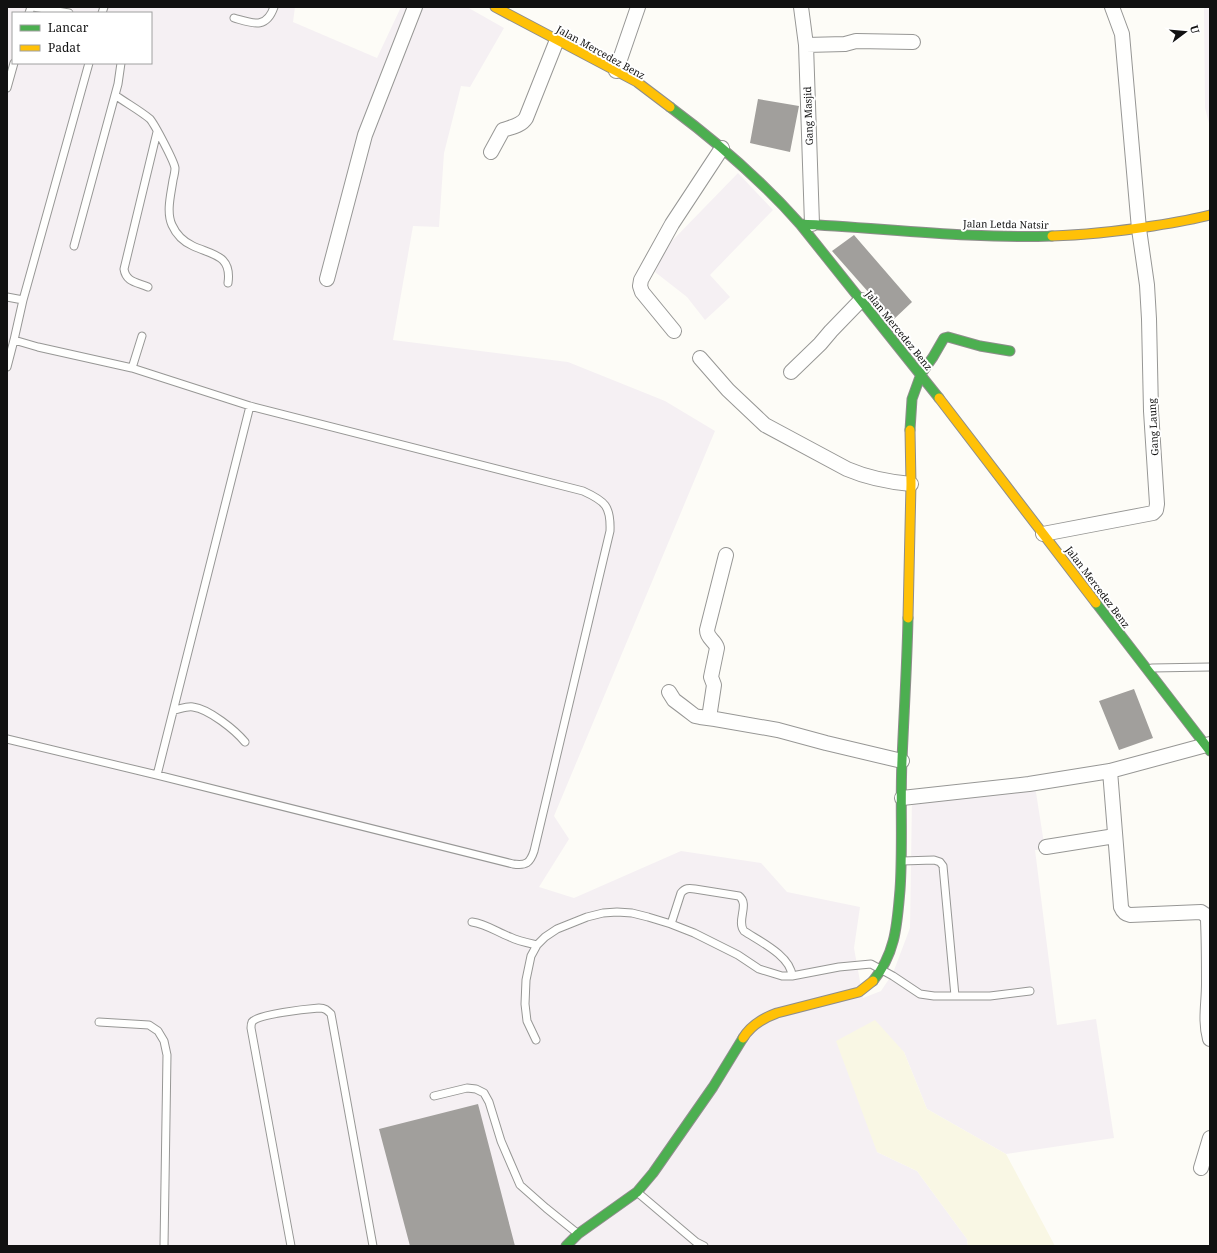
<svg xmlns="http://www.w3.org/2000/svg" width="1217" height="1253" viewBox="0 0 1217 1253" font-family="'Noto Serif',serif">
  <rect width="100%" height="100%" fill="#fdfcf7"/>
  <!-- industrial -->
  <path fill="#f5f0f3" fill-rule="evenodd" d="M 7,7 L 295,7 L 293,22 L 377,58 L 401,7 L 467,7 L 504,28 L 470,87 L 461,86 L 444,153 L 439,227 L 413,226 L 393,340 L 568,362 L 665,401 L 715,431 L 554,816 L 569,839 L 539,887 L 574,898 L 681,851 L 761,863 L 787,892 L 860,907 L 854,948 L 863,998 L 881,991 L 893,973 L 910,928 L 912,798 L 1035,786 L 1045,850 L 1035,850 L 1057,1025 L 1096,1019 L 1114,1138 L 1006,1154 L 927,1109 L 904,1052 L 877,1152 L 917,1171 L 967,1239 L 968,1246 L 7,1246 ZM 13,13 L 151,13 L 151,63 L 13,63 Z
    M 1204,7 L 1210,7 L 1210,127 L 1205,108 Z
    M 738,173 L 773,210 L 710,275 L 730,297 L 705,320 L 687,297 L 655,272 L 668,245 Z"/>
  <!-- farmland -->
  <path fill="#f9f7e4" d="M 875,1020 L 904,1052 L 927,1109 L 1006,1154 L 1055,1246 L 968,1246 L 967,1239 L 917,1171 L 877,1152 L 836,1041 Z"/>
  <!-- building -->
  <path fill="#a19f9c" d="M 758,99 L 799,106 L 790,152 L 750,143 Z
    M 854,235 L 912,302 L 893,320 L 832,251 Z
    M 1134,689 L 1153,738 L 1119,750 L 1099,701 Z
    M 478,1104 L 515,1246 L 410,1246 L 379,1129 Z"/>
  <g fill="none" stroke-linecap="round" stroke-linejoin="round">
    <defs>
      <path id="lane" d="M 33,7 L 69,13
        M 29,13 L 31,7
        M 102,13 L 104,7
        M 234,18 C 252,23 266,30 274,7
        M 7,88 L 14,63
        M 115,95 C 126,103 139,110 150,119 C 155,125 174,161 175,168 C 175,172 174,176 173,180 C 171,194 166,212 172,225 C 176,234 184,242 193,246 C 213,255 232,255 228,283
        M 74,246 L 118,84 L 121,63
        M 148,287 C 136,282 126,282 124,269 L 157,132
        M 7,297 L 23,300 L 89,63
        M 7,367 L 14,340
        M 132,368 L 142,336
        M 1152,668 L 1210,667
        M 174,710 C 180,709 187,706 193,707 C 209,709 235,730 245,742
        M 7,739 L 157,775 L 513,864 C 526,866 530,863 534,851 L 610,531 C 611,506 605,501 583,491 L 250,406 L 132,368 L 38,347 L 14,340 L 23,300
        M 157,775 L 250,406
        M 902,861 L 934,860 L 940,862 L 943,866 L 955,996
        M 472,922 C 486,924 497,932 510,937 C 518,941 528,943 537,945
        M 671,924 L 681,893 C 685,888 689,888 695,889 L 739,896 C 750,904 736,921 744,931 C 759,941 791,956 792,976
        M 99,1022 L 149,1025 L 158,1031 L 164,1041 L 167,1055 L 164,1246
        M 536,1040 L 527,1021 L 525,1004 L 526,980 L 531,956 L 537,945 L 545,937 L 557,929 L 587,917 L 603,913 L 617,912 L 632,913 L 648,917 L 671,924 L 694,933 L 738,955 L 759,969 L 782,976 L 792,976 L 839,967 L 871,964 L 893,976 L 920,994 L 934,996 L 990,996 L 1030,991
        M 434,1096 L 467,1088 L 476,1089 L 484,1093 L 489,1102 L 501,1141 L 520,1185 L 546,1208 L 577,1233
        M 637,1192 L 696,1242 L 704,1246
        M 291,1246 L 251,1028 C 251,1026 251,1024 252,1022 C 258,1014 307,1009 319,1008 C 325,1008 327,1010 331,1014 L 373,1246"/>
      <path id="street" d="M 801,7 L 806,45 L 812,224
        M 806,45 L 845,44 L 856,41 L 913,42
        M 616,71 L 638,7
        M 491,152 L 503,130 C 511,127 521,126 526,118 L 557,40
        M 327,279 L 365,135 L 415,7
        M 674,331 L 642,292 L 640,286 L 641,280 L 672,224 L 722,148
        M 700,358 L 728,390 L 765,425 L 847,469 C 868,478 889,482 911,484
        M 791,372 L 820,344 L 831,331 L 861,300
        M 1043,534 L 1153,513 L 1156,510 L 1157,504 L 1151,411 L 1149,319 L 1147,285 L 1139,229 L 1122,34 L 1112,7
        M 669,692 L 674,700 L 682,706 L 695,716 L 700,717 L 715,719 L 778,730 L 826,743 L 902,761
        M 709,718 L 714,685 L 711,677 L 717,648 C 715,640 707,639 707,630 L 726,555
        M 1110,771 L 1121,907 C 1123,912 1125,914 1130,915 L 1201,912 L 1207,916 L 1208,920 C 1209,941 1209,963 1209,984 C 1209,1003 1205,1021 1210,1039
        M 902,798 L 1029,784 L 1110,771 L 1210,744
        M 1046,847 L 1115,836
        M 1201,1168 L 1210,1138"/>
      <path id="fast" d="M 670,107 C 717,142 761,180 800,224 L 939,398
        M 800,224 C 884,228 968,239 1052,236
        M 910,430 L 912,399 L 921,374 L 933,357 L 944,338 L 948,337 L 980,346 L 1010,351
        M 1096,603 L 1210,751
        M 873,981 C 896,953 897,924 900,890 C 903,847 900,803 902,760 C 904,712 907,665 908,618
        M 566,1246 L 578,1234 L 637,1192 L 653,1173 L 713,1087 L 743,1038"/>
      <path id="slow" d="M 495,7 L 637,82 L 670,107
        M 1052,236 C 1086,235 1120,231 1153,226 C 1172,223 1191,220 1210,215
        M 939,398 L 1096,603
        M 908,618 L 911,484 L 910,430
        M 743,1038 C 751,1025 763,1018 777,1013 L 859,992 L 873,981"/>
    </defs>
    <!-- lane casing -->
    <use href="#lane" stroke="#979795" stroke-width="9"/>
    <!-- street casing -->
    <use href="#street" stroke="#979795" stroke-width="16"/>
    <!-- fast casing -->
    <use href="#fast" stroke="#8e8d8b" stroke-width="11"/>
    <!-- slow casing -->
    <use href="#slow" stroke="#8e8d8b" stroke-width="11"/>
    <!-- lane -->
    <use href="#lane" stroke="#fffffe" stroke-width="7"/>
    <!-- street -->
    <use href="#street" stroke="#fffffe" stroke-width="14"/>
    <!-- fast -->
    <use href="#fast" stroke="#4caf50" stroke-width="9"/>
    <!-- slow -->
    <use href="#slow" stroke="#ffc107" stroke-width="9"/>
  </g>
  <g text-anchor="middle" dominant-baseline="central" stroke-width="4" stroke-linejoin="round" paint-order="stroke">
    <!-- street labels -->
    <g font-size="10" fill="#111" stroke="#fff">
      <text transform="translate(601 52) rotate(29)">Jalan Mercedez Benz</text>
      <text transform="translate(808 116) rotate(-92)">Gang Masjid</text>
      <text transform="translate(1006 224) rotate(1)">Jalan Letda Natsir</text>
      <text transform="translate(899 330) rotate(51)">Jalan Mercedez Benz</text>
      <text transform="translate(1153 427) rotate(-93)">Gang Laung</text>
      <text transform="translate(1098 587) rotate(53)">Jalan Mercedez Benz</text>
    </g>
  </g>
  <!-- border -->
  <rect width="1217" height="1253" fill="none" stroke="#111111" stroke-width="16"/>
  <!-- legend -->
  <rect x="12" y="12" width="140" height="52" fill="#ffffff" stroke="#a0a0a0"/>
  <rect x="20" y="25" width="20" height="6" fill="#4caf50" stroke="#a0a0a0"/>
  <text x="48" y="32" font-size="12" fill="#111111">Lancar</text>
  <rect x="20" y="45" width="20" height="6" fill="#ffc107" stroke="#a0a0a0"/>
  <text x="48" y="52" font-size="12" fill="#111111">Padat</text>
  <!-- north arrow -->
  <g transform="translate(1185 32) rotate(74)" stroke="#ffffff" stroke-width="3" paint-order="stroke">
  <path d="M0-3L7 15L0 10L-7 15Z" fill="#111111"/>
  <text y="-6" font-size="11" font-weight="bold" text-anchor="middle" fill="#111111">U</text>
  </g>
</svg>
